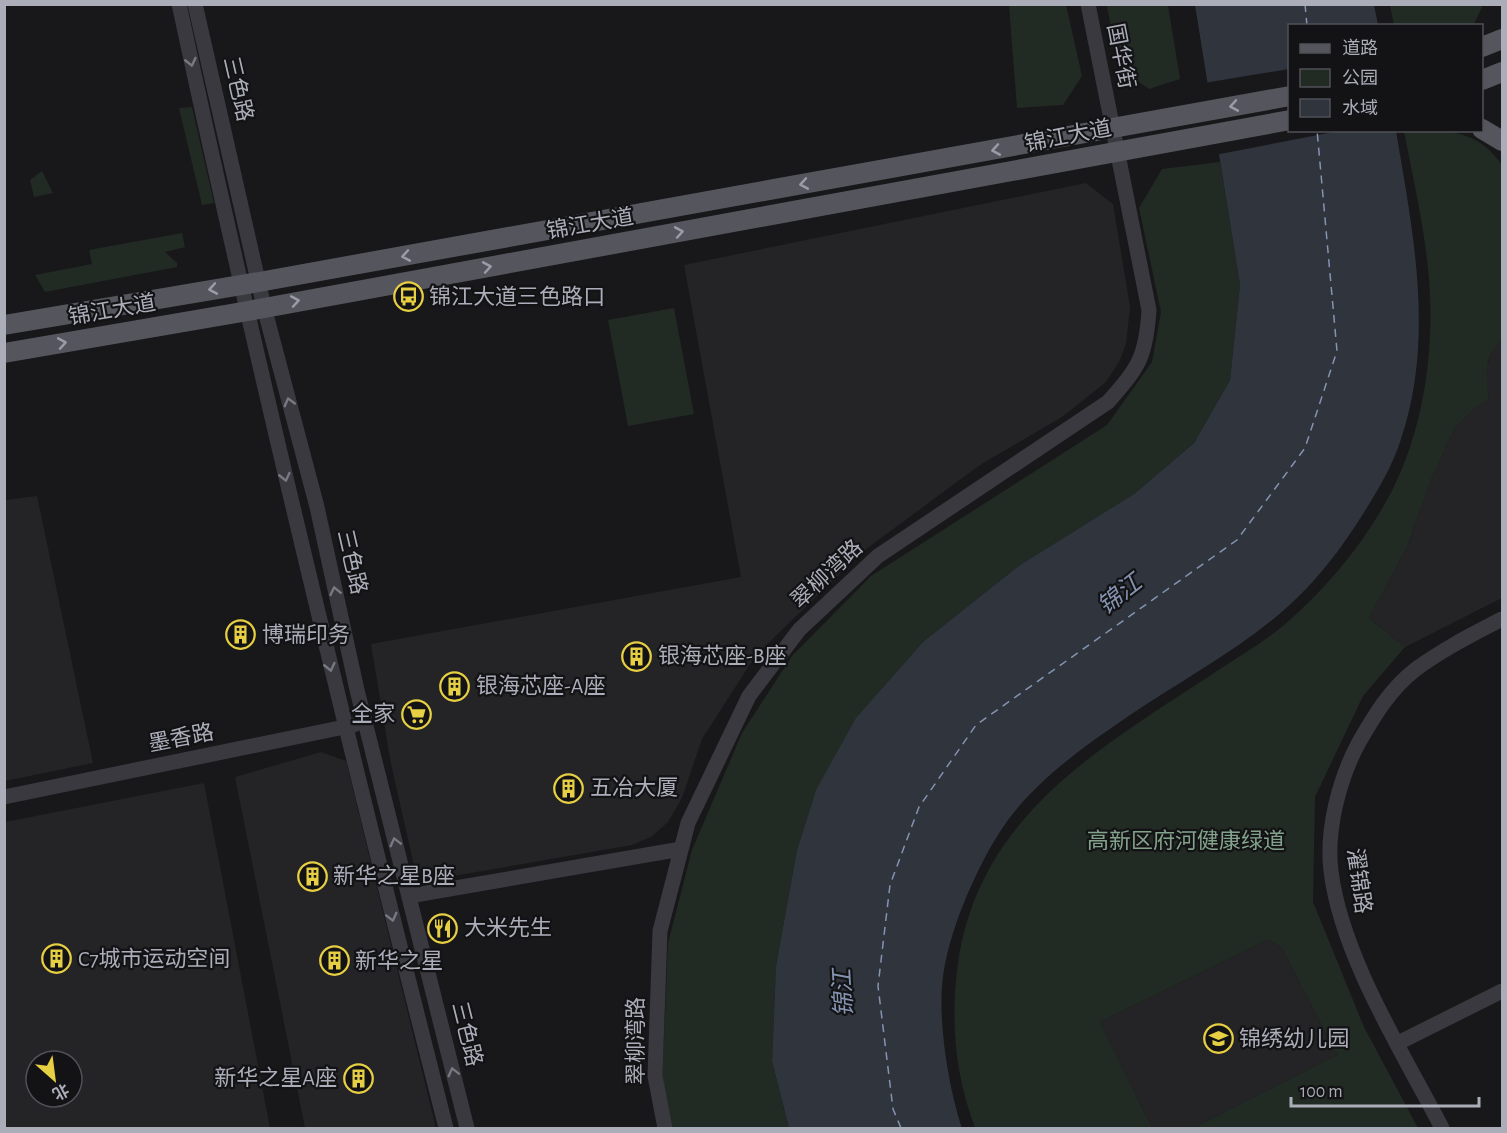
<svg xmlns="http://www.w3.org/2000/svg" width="1507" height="1133" viewBox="0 0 1507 1133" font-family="'Alegreya Sans','Noto Sans SC',sans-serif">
  <rect width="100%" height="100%" fill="#18181a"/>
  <!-- built -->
  <path fill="#242427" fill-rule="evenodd" d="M 1086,183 L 1113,204 L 1130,307 L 1126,344 L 1119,362 L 1106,382 L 1062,417 L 980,465 L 862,552 L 756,655 L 702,739 L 682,798 L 668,822 L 651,837 L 632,845 L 436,879 L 414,866 L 391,764 L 371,644 L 741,577 L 684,265 Z
    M 1502,341 L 1502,598 L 1405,647 L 1369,618 L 1407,547 L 1431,480 L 1454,429 L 1474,409 L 1489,399 L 1485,373 L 1493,348 Z
    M 37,496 L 93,763 L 5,781 L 5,500 Z
    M 321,752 L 346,761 L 436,1128 L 305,1128 L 235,777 Z
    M 204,783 L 270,1128 L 5,1128 L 5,822 ZM 36,1061 L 72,1061 L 72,1097 L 36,1097 Z
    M 1267,940 L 1282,948 L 1337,1055 L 1193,1128 L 1152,1128 L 1100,1022 Z"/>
  <!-- green -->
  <path fill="#222a24" d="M 1009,5 L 1066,5 L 1082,76 L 1063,105 L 1017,108 Z
    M 1107,5 L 1168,5 L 1180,79 L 1149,89 L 1118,68 Z
    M 1390,5 L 1390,4 L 1483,5 L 1473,26 L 1394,25 Z
    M 192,107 L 214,203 L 202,205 L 179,108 Z
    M 1404,131 C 1445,130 1476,128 1502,165 L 1502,341 C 1483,355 1486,378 1489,399 L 1474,409 L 1454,429 L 1431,480 L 1407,547 L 1369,618 L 1405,647 L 1363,696 L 1315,797 L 1313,902 L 1364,1027 L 1418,1128 L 1193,1128 L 1337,1055 L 1282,948 L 1267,940 L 1100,1022 L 1152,1128 L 975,1128 C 955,1074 950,1021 958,963 C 980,812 1104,746 1220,669 C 1241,655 1265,641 1284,625 C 1325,590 1361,547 1387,500 C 1423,435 1435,352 1429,279 C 1425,229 1413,179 1404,131 Z
    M 1220,162 L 1240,285 L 1230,380 L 1194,443 L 1134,494 L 1020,565 L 924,641 L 816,790 L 797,850 L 776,966 L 772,1061 L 789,1128 L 673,1128 L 662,1084 L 668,943 L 692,850 L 742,733 L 792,656 L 871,576 L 1107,425 L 1152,362 L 1161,312 L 1139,208 L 1162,169 Z
    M 42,171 L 53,193 L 34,197 L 30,180 Z
    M 182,233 L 185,247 L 165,252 L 177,263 L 177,267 L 45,292 L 35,275 L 92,264 L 89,250 Z
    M 674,308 L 694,414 L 628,426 L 608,320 Z"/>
  <!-- water -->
  <path fill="#2f343d" d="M 1195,5 L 1374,5 L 1378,25 L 1290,26 L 1290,130 L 1396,131 C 1413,232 1435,338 1401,439 C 1393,465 1378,490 1363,514 C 1344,544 1323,573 1297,598 C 1251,643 1184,679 1130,715 C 1086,745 1039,778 1008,820 C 989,846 975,876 963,905 C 953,930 944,960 942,986 C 939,1028 949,1089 962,1128 L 789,1128 L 772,1061 L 776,966 L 797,850 L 816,790 L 856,718 L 924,641 L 1020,565 L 1134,494 L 1194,443 L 1230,380 L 1240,285 Z"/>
  <!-- pier -->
  <path fill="#18181a" d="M 1289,69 L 1290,130 L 1339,131 L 1215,155 L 1204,83 Z"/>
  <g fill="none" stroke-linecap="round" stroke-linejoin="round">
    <!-- ferry -->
    <path stroke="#8594b1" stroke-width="1.5" stroke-dasharray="8 6" stroke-linecap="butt" d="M 1305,4 L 1307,26
      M 901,1128 L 893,1109 L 878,986 L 890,885 L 919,807 L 976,725 L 1237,540 L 1305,448 L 1337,351 L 1317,130"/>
    <!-- minor -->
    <path stroke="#39393f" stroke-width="15" d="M 179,4 C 260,381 351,755 446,1128
      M 195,4 L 264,307 L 317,507 L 357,690 L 467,1128
      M 4,797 L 354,725
      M 409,896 L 681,849
      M 1398,1043 L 1502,991
      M 665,1128 L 655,1076 L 660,931 L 688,823 L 749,696 L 799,630 L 878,556 L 1108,402 C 1139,367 1146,357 1149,310 L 1088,4
      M 1442,1128 C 1403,1053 1341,955 1331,871 C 1326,830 1339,780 1358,744 C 1374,716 1390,689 1416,669 C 1443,649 1473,634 1502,619"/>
    <!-- major -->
    <path stroke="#55565d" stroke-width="20" d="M 1482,47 L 1502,39
      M 1482,80 L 1502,72
      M 1482,129 L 1502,141
      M 4,325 L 259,282 L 1290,96
      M 4,353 L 248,311 L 1290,120"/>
  </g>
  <!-- one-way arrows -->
  <defs><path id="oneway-chevron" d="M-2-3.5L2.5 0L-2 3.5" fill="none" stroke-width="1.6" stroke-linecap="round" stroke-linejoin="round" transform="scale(1.5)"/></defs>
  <g stroke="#787982">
    <use href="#oneway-chevron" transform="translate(191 62) rotate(77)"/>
    <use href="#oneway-chevron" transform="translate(289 402) rotate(-105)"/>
    <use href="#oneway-chevron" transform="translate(285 477) rotate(77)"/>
    <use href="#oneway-chevron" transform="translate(335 591) rotate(-102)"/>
    <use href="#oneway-chevron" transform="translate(330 667) rotate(77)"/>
    <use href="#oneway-chevron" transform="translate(395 842) rotate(-104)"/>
    <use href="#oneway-chevron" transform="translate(392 917) rotate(76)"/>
    <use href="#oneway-chevron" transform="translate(453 1072) rotate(-104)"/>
  </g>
  <g stroke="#9a9ca7">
    <use href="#oneway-chevron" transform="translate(1234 106) rotate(170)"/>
    <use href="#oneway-chevron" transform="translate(996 150) rotate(170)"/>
    <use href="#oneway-chevron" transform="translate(804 184) rotate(170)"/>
    <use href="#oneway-chevron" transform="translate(679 232) rotate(-10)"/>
    <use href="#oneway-chevron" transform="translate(406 256) rotate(170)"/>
    <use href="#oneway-chevron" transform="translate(487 267) rotate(-10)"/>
    <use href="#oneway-chevron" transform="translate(213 289) rotate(170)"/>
    <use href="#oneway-chevron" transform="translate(295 301) rotate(-10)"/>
    <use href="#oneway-chevron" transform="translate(62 343) rotate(-10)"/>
  </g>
  <!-- icons -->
  <defs>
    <symbol id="bus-ring" viewBox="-11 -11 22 22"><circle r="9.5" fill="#131315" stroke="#e6cf43" stroke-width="1.5"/><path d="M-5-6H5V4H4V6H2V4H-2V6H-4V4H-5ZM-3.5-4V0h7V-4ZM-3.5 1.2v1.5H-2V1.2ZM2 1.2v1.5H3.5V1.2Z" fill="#e6cf43"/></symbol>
    <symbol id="building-ring" viewBox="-11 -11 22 22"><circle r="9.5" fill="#131315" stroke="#e6cf43" stroke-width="1.5"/><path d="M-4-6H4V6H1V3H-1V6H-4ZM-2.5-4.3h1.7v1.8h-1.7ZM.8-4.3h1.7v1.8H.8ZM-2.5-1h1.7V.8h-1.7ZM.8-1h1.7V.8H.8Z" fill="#e6cf43"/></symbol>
    <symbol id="supermarket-ring" viewBox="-11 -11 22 22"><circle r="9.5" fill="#131315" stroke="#e6cf43" stroke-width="1.5"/><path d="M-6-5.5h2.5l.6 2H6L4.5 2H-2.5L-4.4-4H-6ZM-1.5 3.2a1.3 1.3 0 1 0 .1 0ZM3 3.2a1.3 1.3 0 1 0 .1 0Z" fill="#e6cf43"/></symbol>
    <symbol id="restaurant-ring" viewBox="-11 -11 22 22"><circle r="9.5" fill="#131315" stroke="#e6cf43" stroke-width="1.5"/><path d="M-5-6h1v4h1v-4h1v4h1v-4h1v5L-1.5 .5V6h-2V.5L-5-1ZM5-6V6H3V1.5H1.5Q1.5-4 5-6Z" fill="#e6cf43"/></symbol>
    <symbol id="school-ring" viewBox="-11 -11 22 22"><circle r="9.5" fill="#131315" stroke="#e6cf43" stroke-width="1.5"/><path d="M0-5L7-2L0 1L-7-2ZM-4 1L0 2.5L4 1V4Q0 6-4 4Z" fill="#e6cf43"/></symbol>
  </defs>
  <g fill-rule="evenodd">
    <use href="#bus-ring" x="392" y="280" width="33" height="33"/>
    <use href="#building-ring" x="224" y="618" width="33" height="33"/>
    <use href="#building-ring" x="620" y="640" width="33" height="33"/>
    <use href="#building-ring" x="438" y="670" width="33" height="33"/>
    <use href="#supermarket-ring" x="400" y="698" width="33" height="33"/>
    <use href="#building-ring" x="552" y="772" width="33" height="33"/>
    <use href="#building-ring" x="296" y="860" width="33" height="33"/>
    <use href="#restaurant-ring" x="426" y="912" width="33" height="33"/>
    <use href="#building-ring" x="40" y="942" width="33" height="33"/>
    <use href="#building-ring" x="318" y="944" width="33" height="33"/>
    <use href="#school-ring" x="1202" y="1022" width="33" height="33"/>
    <use href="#building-ring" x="342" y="1062" width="33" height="33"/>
  </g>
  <g text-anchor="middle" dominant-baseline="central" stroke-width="4.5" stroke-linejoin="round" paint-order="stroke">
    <!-- street labels -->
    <g font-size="22" fill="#abadb9" stroke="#131315">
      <text transform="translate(1121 56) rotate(79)">国华街</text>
      <text transform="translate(238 89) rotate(77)">三色路</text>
      <text transform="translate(1068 136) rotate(-11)">锦江大道</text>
      <text transform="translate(590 224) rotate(-10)">锦江大道</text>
      <text transform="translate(112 310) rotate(-10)">锦江大道</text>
      <text transform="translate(352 562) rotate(77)">三色路</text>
      <text transform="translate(827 574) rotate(-43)">翠柳湾路</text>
      <text transform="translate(181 738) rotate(-11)">墨香路</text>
      <text transform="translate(1359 881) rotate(82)">濯锦路</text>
      <text transform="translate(467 1034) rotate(76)">三色路</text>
      <text transform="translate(636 1041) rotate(-90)">翠柳湾路</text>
    </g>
    <!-- poi labels -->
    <g font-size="22" fill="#abadb9" stroke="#131315" text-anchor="start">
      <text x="429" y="297">锦江大道三色路口</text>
      <text x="262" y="635">博瑞印务</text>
      <text x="658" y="656">银海芯座-B座</text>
      <text x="476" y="686">银海芯座-A座</text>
      <text x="395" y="714" text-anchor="end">全家</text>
      <text x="590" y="788">五冶大厦</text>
      <text x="333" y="876">新华之星B座</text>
      <text x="464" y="928">大米先生</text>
      <text x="78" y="959">C7城市运动空间</text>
      <text x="355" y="961">新华之星</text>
      <text x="1239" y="1039">锦绣幼儿园</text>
      <text x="337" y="1078" text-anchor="end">新华之星A座</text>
    </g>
    <!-- park labels -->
    <g font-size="22" fill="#83a28b" stroke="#131315">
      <text x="1186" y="841">高新区府河健康绿道</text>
    </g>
    <!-- water labels -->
    <g font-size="24" font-style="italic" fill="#8594b1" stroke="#131315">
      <text transform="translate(1120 595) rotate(-38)">锦江</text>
      <text transform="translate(844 993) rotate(-93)">锦江</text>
    </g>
  </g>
  <!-- border -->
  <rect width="1507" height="1133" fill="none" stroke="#abadb9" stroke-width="12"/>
  <!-- legend -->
  <rect x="1288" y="24" width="195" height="108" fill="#131315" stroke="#505157" stroke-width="1.5"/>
  <rect x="1300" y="44" width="30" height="9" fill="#55565d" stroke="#505157" stroke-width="1.5"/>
  <text x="1342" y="54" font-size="18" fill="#abadb9">道路</text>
  <rect x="1300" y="69" width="30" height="18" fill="#222a24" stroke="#505157" stroke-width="1.5"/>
  <text x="1342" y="84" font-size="18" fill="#abadb9">公园</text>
  <rect x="1300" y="99" width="30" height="18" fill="#2f343d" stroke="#505157" stroke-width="1.5"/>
  <text x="1342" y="114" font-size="18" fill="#abadb9">水域</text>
  <!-- north arrow -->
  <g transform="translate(54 1079) rotate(152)"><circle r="28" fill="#131315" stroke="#505157" stroke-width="1.5"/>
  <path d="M0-4.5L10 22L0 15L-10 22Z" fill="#e6cf43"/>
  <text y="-9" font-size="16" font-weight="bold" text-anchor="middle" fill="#abadb9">北</text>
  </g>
  <!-- scale -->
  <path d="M1291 1097v9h188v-9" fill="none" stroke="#abadb9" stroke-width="3"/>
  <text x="1300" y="1097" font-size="18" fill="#abadb9" stroke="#131315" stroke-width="4.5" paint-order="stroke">100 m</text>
</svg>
